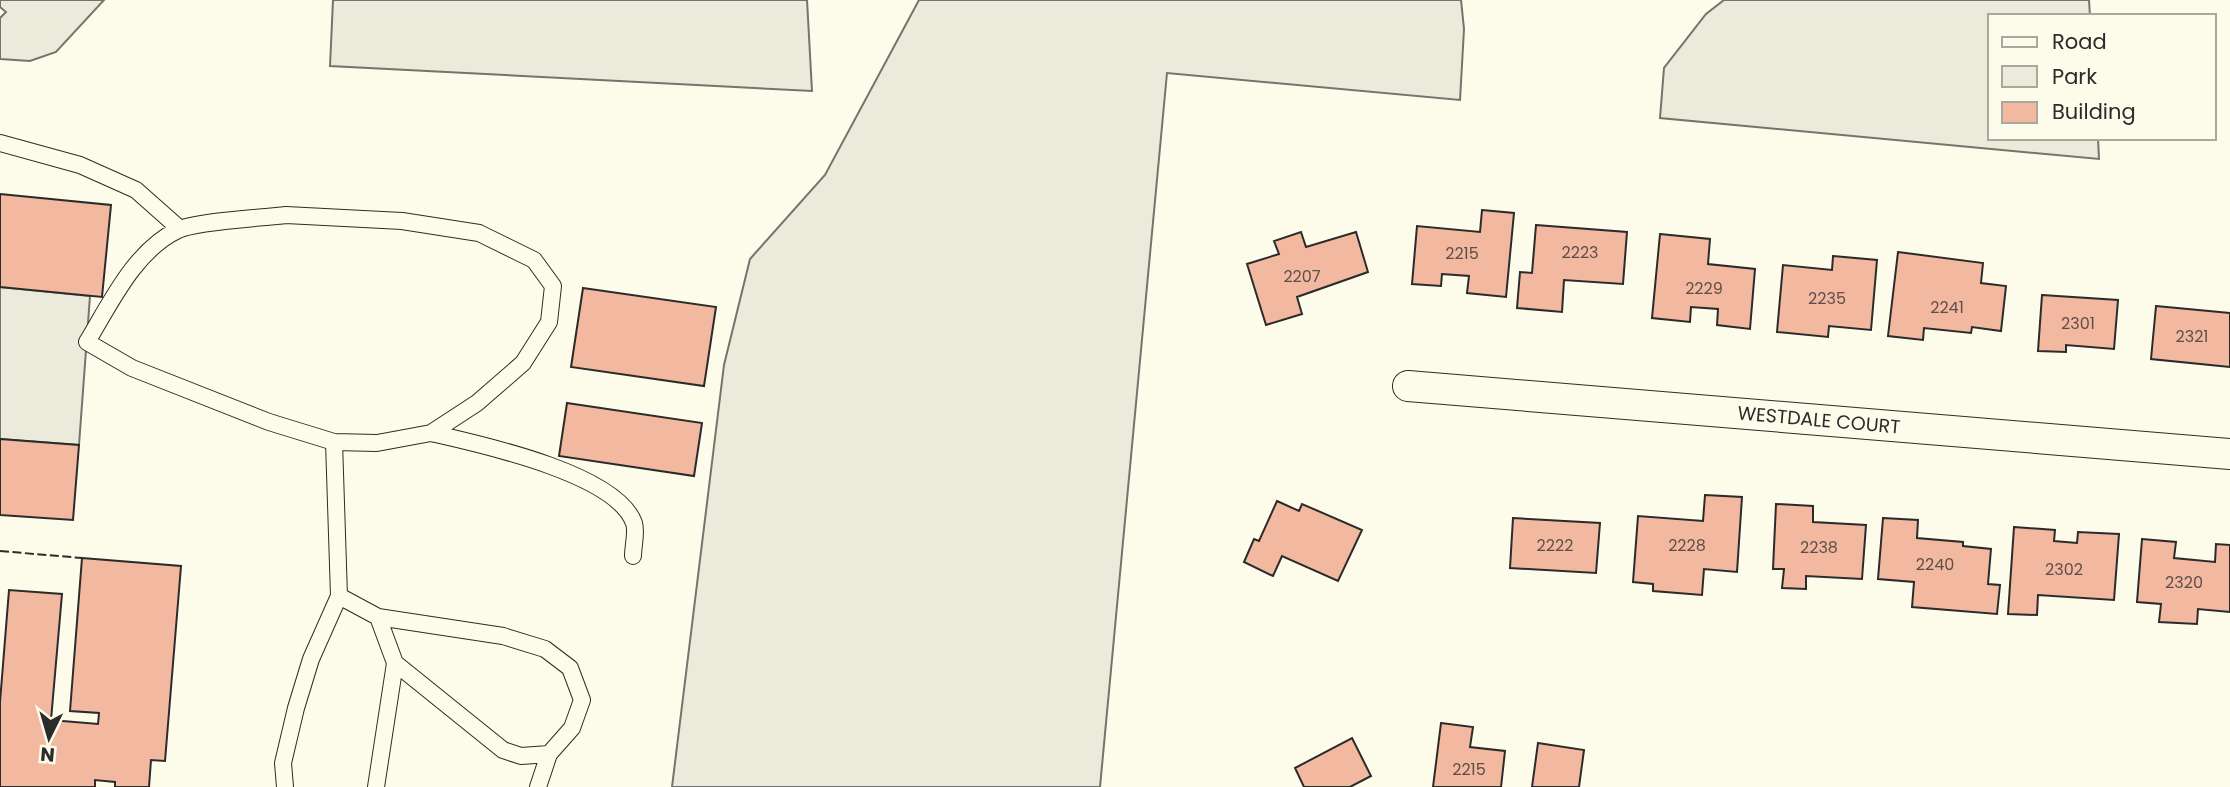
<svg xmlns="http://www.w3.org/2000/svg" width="2230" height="787" viewBox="0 0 2230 787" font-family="Poppins,sans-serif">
  <rect width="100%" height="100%" fill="#fdfbea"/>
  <!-- green -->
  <path fill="#ecebdb" stroke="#74746e" stroke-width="2" d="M 333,0 L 807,0 L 812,91 L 330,66 Z
    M 919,0 L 1461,0 L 1464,29 L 1460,100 L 1167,73 L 1100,787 L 672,787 L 724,365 L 750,259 L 825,175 Z
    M 1724,0 L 2089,0 L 2090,16 L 1990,16 L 1990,138 L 2098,138 L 2099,159 L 1660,118 L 1664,68 L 1706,14 Z"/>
  <!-- parking -->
  <path fill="#eceadb" stroke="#74746e" stroke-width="2" d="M 0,0 L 104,0 L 56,52 L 30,61 L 0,59 L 0,18 L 6,12 L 0,7 Z
    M 0,287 L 90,296 L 79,445 L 0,439 Z"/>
  <!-- building -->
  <path fill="#f2b8a0" stroke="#2b2b2b" stroke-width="2" d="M 0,194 L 111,205 L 102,297 L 0,287 Z
    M 1482,210 L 1514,213 L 1506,297 L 1467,293 L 1469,276 L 1442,274 L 1441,286 L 1412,284 L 1417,226 L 1480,232 Z
    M 1536,225 L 1627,232 L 1623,284 L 1564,280 L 1562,312 L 1517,308 L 1520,272 L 1532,273 Z
    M 1301,232 L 1306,247 L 1356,232 L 1368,272 L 1297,297 L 1302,314 L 1266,325 L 1247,264 L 1279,254 L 1274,241 Z
    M 1660,234 L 1710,239 L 1708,264 L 1755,269 L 1750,329 L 1717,325 L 1718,309 L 1691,307 L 1690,322 L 1652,318 Z
    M 1898,252 L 1983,263 L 1981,283 L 2006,286 L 2001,331 L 1972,327 L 1971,333 L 1924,328 L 1923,340 L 1888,336 Z
    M 1833,256 L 1877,260 L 1871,330 L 1829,326 L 1828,337 L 1777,332 L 1783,265 L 1832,270 Z
    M 583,288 L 716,307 L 704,386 L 571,367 Z
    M 2042,295 L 2118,300 L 2114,349 L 2066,345 L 2066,352 L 2038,351 Z
    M 2156,306 L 2230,313 L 2230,367 L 2151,359 Z
    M 567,403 L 702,423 L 694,476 L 559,456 Z
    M 0,439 L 79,445 L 73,520 L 0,515 Z
    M 1705,495 L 1742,497 L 1737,572 L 1704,569 L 1702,595 L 1653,591 L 1653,584 L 1633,582 L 1638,516 L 1703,521 Z
    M 1277,501 L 1299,511 L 1302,504 L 1362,530 L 1338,581 L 1282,556 L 1273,576 L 1244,562 L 1254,539 L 1259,541 Z
    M 1776,504 L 1813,506 L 1813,522 L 1866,525 L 1862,579 L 1806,576 L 1806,589 L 1782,588 L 1784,569 L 1773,569 Z
    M 1513,518 L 1600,523 L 1596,573 L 1510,568 Z
    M 1883,518 L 1918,520 L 1917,538 L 1963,542 L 1963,546 L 1991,549 L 1988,584 L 2000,585 L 1997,614 L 1912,607 L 1914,582 L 1878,579 Z
    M 2014,527 L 2055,530 L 2054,541 L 2077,543 L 2078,532 L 2119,534 L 2114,600 L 2038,595 L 2037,615 L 2008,614 Z
    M 2142,539 L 2176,542 L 2174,558 L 2215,562 L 2216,544 L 2230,545 L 2230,612 L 2198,609 L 2197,624 L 2159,622 L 2161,604 L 2137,602 Z
    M 82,558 L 181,566 L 165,761 L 151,760 L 149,787 L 115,787 L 115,782 L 95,780 L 95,787 L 0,787 L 0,702 L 9,590 L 62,594 L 51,720 L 98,724 L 99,713 L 70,711 Z
    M 1441,723 L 1473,727 L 1470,747 L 1505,751 L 1501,787 L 1433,787 Z
    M 1352,738 L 1371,776 L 1350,787 L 1304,787 L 1295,768 Z
    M 1538,743 L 1584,750 L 1579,787 L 1532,787 Z"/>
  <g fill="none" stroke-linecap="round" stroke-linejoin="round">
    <defs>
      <path id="service" d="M 0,143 L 80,165 L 136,190 L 180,229
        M 286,215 L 402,221 L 479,233 L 534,260 L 553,286 L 549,322 L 523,363 L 477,403 L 431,433 L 377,443 L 334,442 L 269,422 L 132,368 L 87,342 C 110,304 135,250 178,230 C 196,221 263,218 286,215 Z
        M 431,433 C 479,444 616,473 634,523 C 637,532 633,546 633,556
        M 339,596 L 378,617 L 503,636 L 545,649 L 570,668 L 582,700 L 572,728 L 549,754 L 538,787
        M 378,617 L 395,663 L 503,750 L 521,756 L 549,754
        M 285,787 L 283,763 L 296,708 L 311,659 L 339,596 L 334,442
        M 376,787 L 395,663"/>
      <path id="minor" d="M 1408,386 L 2230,454"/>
    </defs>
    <!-- service casing -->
    <use href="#service" stroke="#2b2b2b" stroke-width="18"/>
    <!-- minor casing -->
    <use href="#minor" stroke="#2b2b2b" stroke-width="32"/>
    <!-- service -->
    <use href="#service" stroke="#fdfbea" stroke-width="16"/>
    <!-- minor -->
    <use href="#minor" stroke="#fdfbea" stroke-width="30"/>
    <!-- fence -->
    <path stroke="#2b2b2b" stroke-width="2" stroke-dasharray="9 3.5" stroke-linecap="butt" d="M 0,551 L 82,558"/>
  </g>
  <g text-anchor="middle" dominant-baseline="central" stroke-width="5" stroke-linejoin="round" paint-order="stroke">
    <!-- number labels -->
    <g font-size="16" fill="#5d4e48">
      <text x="1580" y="252">2223</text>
      <text x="1462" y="253">2215</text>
      <text x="1302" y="276">2207</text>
      <text x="1704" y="288">2229</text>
      <text x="1827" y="298">2235</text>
      <text x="1947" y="307">2241</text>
      <text x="2078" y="323">2301</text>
      <text x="2192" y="336">2321</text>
      <text x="1555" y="545">2222</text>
      <text x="1687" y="545">2228</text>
      <text x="1819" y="547">2238</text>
      <text x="1935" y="564">2240</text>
      <text x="2064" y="569">2302</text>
      <text x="2184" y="582">2320</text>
      <text x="1469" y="769">2215</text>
    </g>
    <!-- street labels -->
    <g font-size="19" fill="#2b2b2b" stroke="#fdfbea">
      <text transform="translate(1819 420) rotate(5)">WESTDALE COURT</text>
    </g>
  </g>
  <!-- legend -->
  <rect x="1988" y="14" width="228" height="126" fill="#fdfbea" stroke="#a9a89e" stroke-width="2"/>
  <rect x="2002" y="37" width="35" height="10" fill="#fdfbea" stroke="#a9a89e" stroke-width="2"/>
  <text x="2052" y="49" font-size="21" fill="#2b2b2b">Road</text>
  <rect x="2002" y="66" width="35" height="21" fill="#ecebdb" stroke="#a9a89e" stroke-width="2"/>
  <text x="2052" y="84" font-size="21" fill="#2b2b2b">Park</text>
  <rect x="2002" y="102" width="35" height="21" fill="#f2b8a0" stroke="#a9a89e" stroke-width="2"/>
  <text x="2052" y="119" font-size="21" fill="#2b2b2b">Building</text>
  <!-- north arrow -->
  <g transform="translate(49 738) rotate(185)" stroke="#fdfbea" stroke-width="5" paint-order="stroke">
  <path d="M0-5L12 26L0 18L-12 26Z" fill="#2b2b2b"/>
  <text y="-10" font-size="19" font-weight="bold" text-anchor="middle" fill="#2b2b2b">N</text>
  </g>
</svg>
